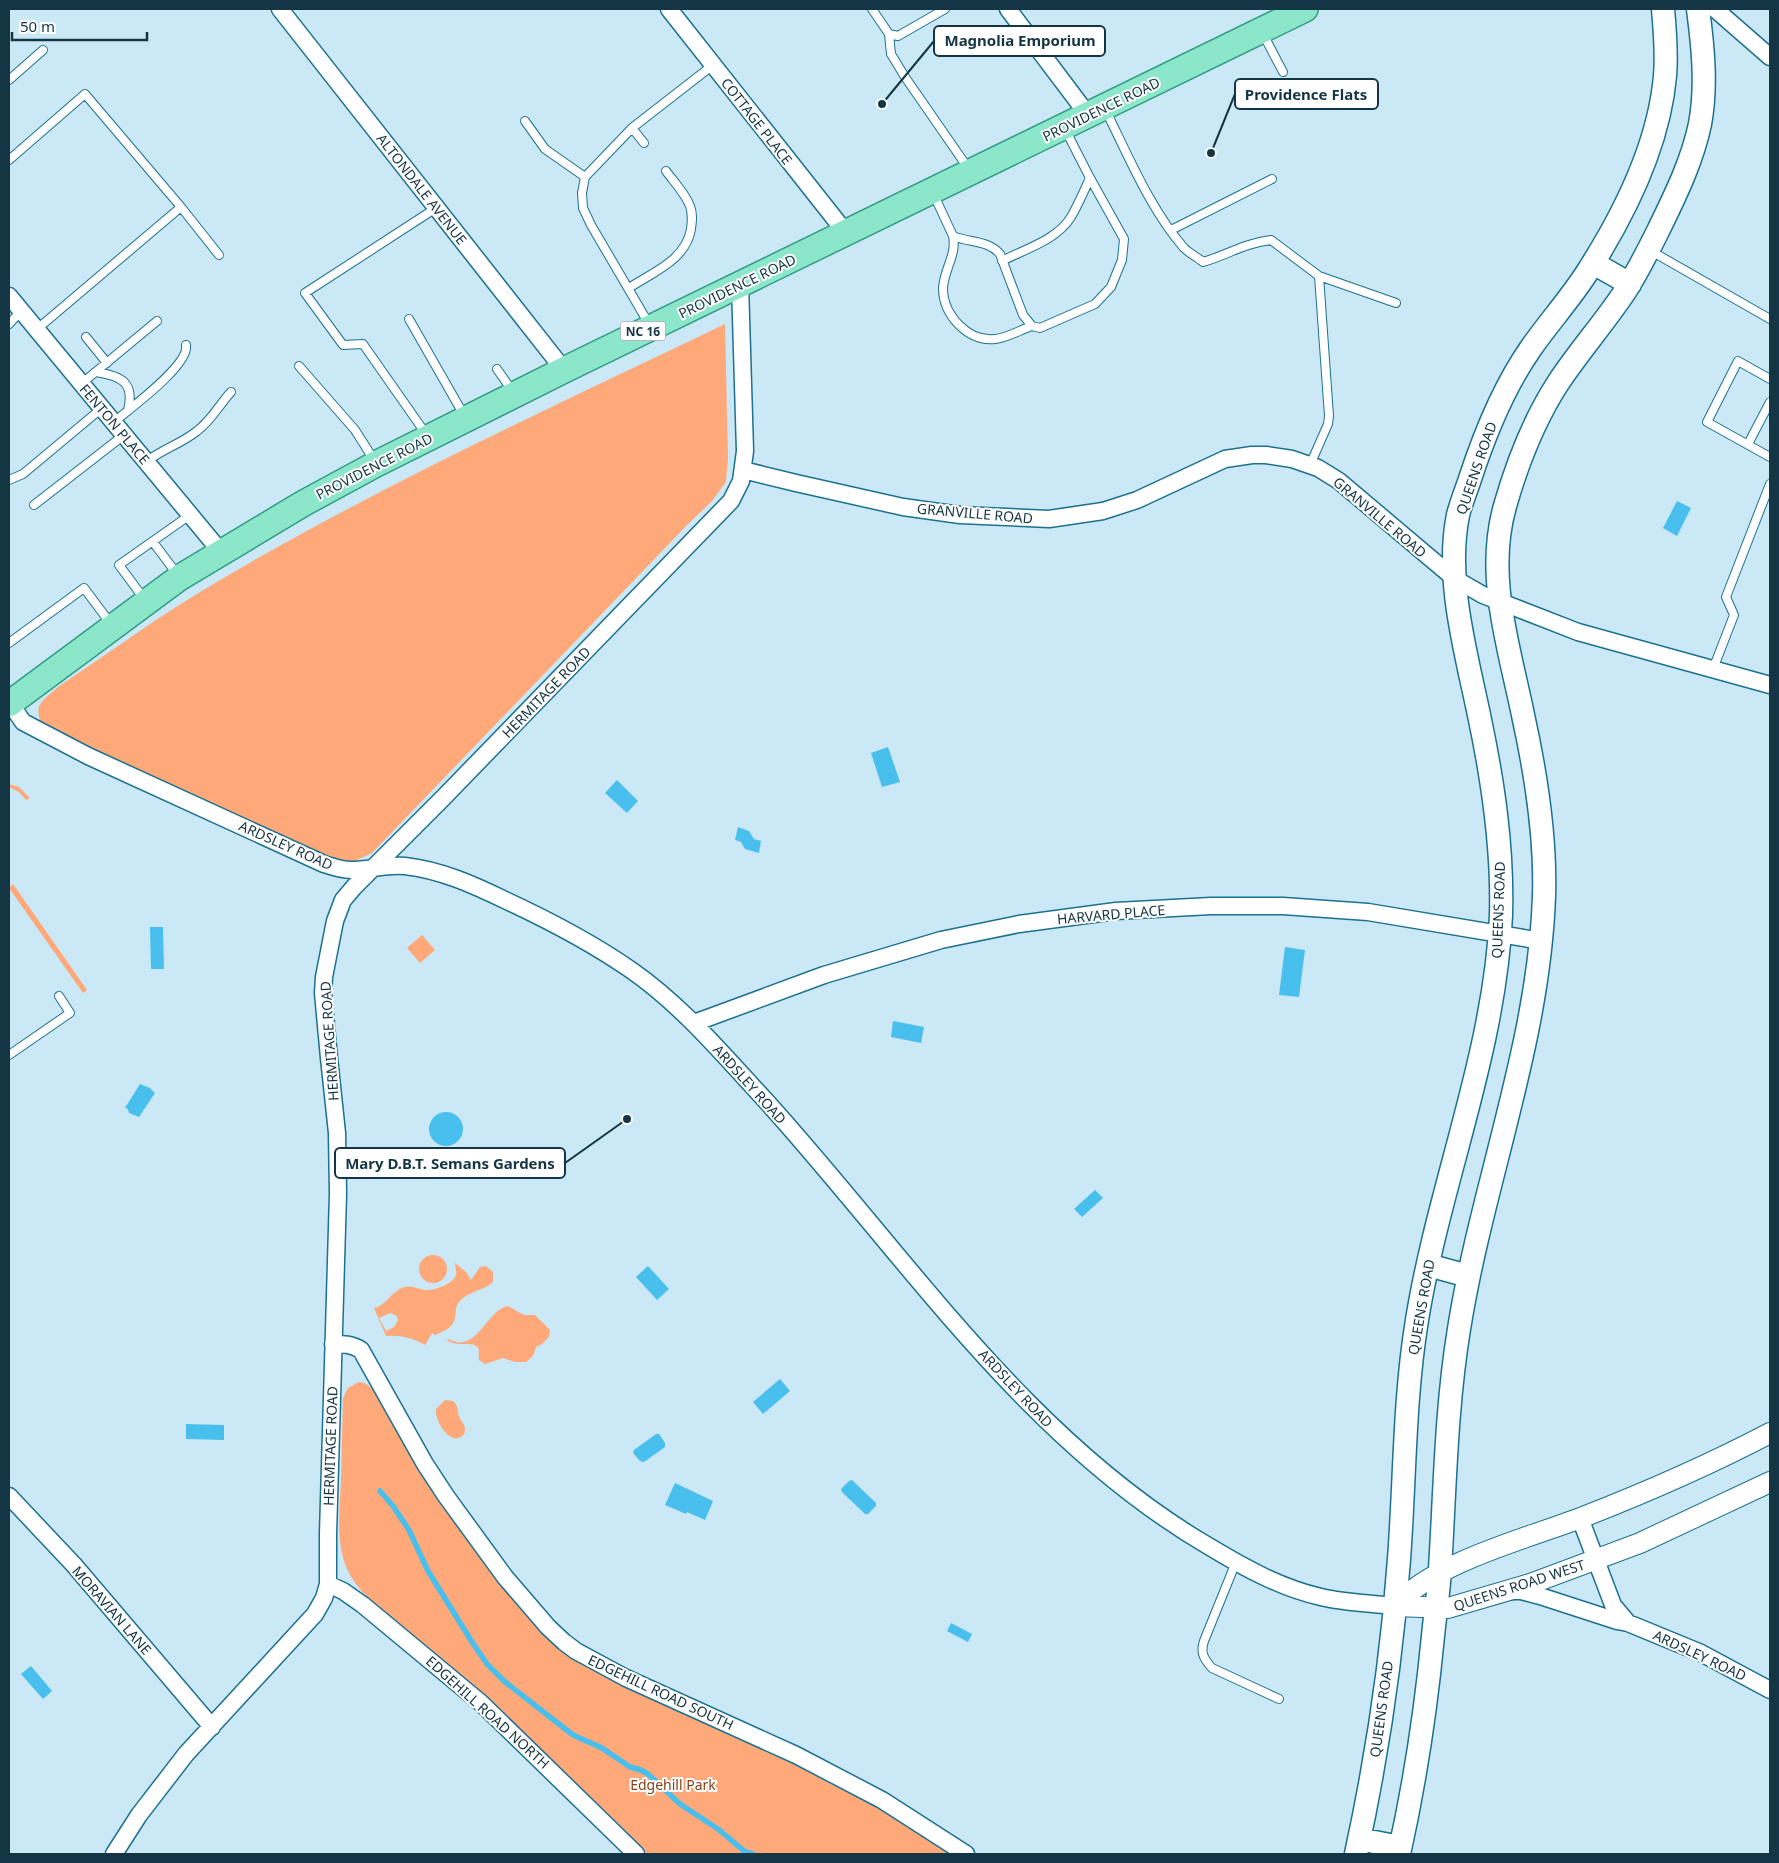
<svg xmlns="http://www.w3.org/2000/svg" width="1779" height="1863" viewBox="0 0 1779 1863" font-family="'Noto Sans',sans-serif">
  <rect width="100%" height="100%" fill="#cbe8f6"/>
  <!-- green -->
  <path fill="#ffa87a" fill-rule="evenodd" d="M 725,324 L 728,459 L 726,482 L 712,501 L 688,524 L 372,853 L 346,865 L 320,857 L 44,731 C 33,704 38,705 58,687 C 107,654 155,619 205,589 C 372,489 550,408 725,324 Z
    M 9,784 L 19,787 L 30,798 L 26,800 L 19,792 L 9,787 Z
    M 13,884 L 87,990 L 83,993 L 9,888 Z
    M 422,935 L 435,950 L 420,963 L 407,948 Z
    M419 1269a14 14 0 1 1 28 0a14 14 0 1 1-28 0Z
    M 455,1263 L 466,1272 L 471,1280 L 480,1267 L 486,1266 L 493,1272 L 493,1282 C 483,1291 468,1291 459,1302 C 454,1308 457,1314 454,1321 C 452,1328 442,1332 435,1335 L 432,1333 L 425,1345 C 412,1338 401,1335 386,1336 L 374,1308 C 386,1306 391,1292 402,1288 C 411,1284 417,1289 425,1290 C 434,1291 453,1284 456,1275 C 457,1271 455,1267 455,1263 ZM 390,1313 L 397,1316 L 398,1320 L 394,1327 L 386,1331 L 379,1318 Z
    M 508,1306 L 524,1315 L 535,1315 L 550,1330 L 549,1337 L 542,1344 L 536,1347 L 533,1356 L 526,1362 L 515,1362 L 503,1358 L 485,1364 L 479,1360 C 478,1356 480,1351 478,1348 C 474,1340 456,1348 447,1340 L 448,1339 C 477,1355 486,1310 508,1306 Z
    M 359,1382 L 365,1383 L 375,1391 L 459,1527 L 475,1549 L 538,1627 L 577,1660 L 625,1687 L 765,1748 L 893,1814 L 954,1854 L 647,1854 L 596,1806 L 521,1729 L 381,1609 C 368,1598 356,1587 348,1571 C 335,1544 340,1509 341,1480 C 342,1453 342,1425 343,1398 L 348,1388 Z
    M 445,1400 L 453,1401 C 458,1406 457,1407 458,1413 C 459,1422 468,1424 464,1434 C 452,1449 434,1421 436,1409 Z"/>
  <!-- water -->
  <path fill="#49bfed" d="M 1677,501 L 1691,508 L 1677,536 L 1663,528 Z
    M 888,747 L 900,782 L 882,787 L 871,753 Z
    M 617,780 L 638,801 L 627,813 L 605,793 Z
    M 738,827 L 749,831 L 754,839 L 761,841 L 759,853 L 745,849 L 741,842 L 735,840 Z
    M 150,927 L 163,927 L 164,969 L 151,969 Z
    M 1285,947 L 1305,950 L 1299,997 L 1279,995 Z
    M 893,1021 L 924,1027 L 921,1043 L 891,1037 Z
    M 140,1084 L 150,1088 L 155,1093 L 139,1117 L 129,1113 L 128,1109 L 125,1108 Z
    M429 1129a17 17 0 1 1 34 0a17 17 0 1 1-34 0Z
    M 1095,1190 L 1103,1198 L 1082,1217 L 1074,1209 Z
    M 648,1266 L 669,1289 L 657,1300 L 636,1277 Z
    M 780,1379 L 790,1391 L 763,1414 L 753,1402 Z
    M 186,1424 L 224,1425 L 224,1440 L 186,1439 Z
    M 656,1434 L 659,1434 L 665,1443 L 665,1447 L 644,1462 L 640,1461 L 633,1453 L 634,1450 Z
    M 852,1480 L 876,1503 L 876,1506 L 868,1514 L 865,1514 L 842,1492 L 841,1489 L 849,1481 Z
    M 675,1483 L 713,1501 L 705,1520 L 687,1512 L 686,1514 L 665,1505 Z
    M 951,1623 L 972,1634 L 968,1642 L 947,1631 Z
    M 31,1666 L 52,1691 L 43,1699 L 21,1674 Z"/>
  <g fill="none" stroke-linecap="round" stroke-linejoin="round">
    <!-- stream -->
    <path stroke="#49bfed" stroke-width="5.5" d="M 380,1491 L 393,1506 L 409,1530 L 428,1571 L 472,1642 L 487,1664 L 504,1681 L 573,1735 L 602,1748 L 630,1767 L 641,1770 L 648,1774 L 680,1804 L 718,1829 L 744,1851 L 753,1854"/>
    <defs>
      <path id="service" d="M 872,9 L 889,34 L 891,54 L 905,77 L 968,168
        M 889,34 L 898,36 L 945,9
        M 1263,34 L 1283,72
        M 9,80 L 43,50
        M 1105,109 C 1128,155 1150,209 1184,248 C 1189,253 1197,257 1203,262 C 1227,255 1245,243 1271,240 L 1319,276
        M 525,121 L 545,149 L 585,177
        M 632,128 L 644,143
        M 9,160 L 85,94 L 181,207 L 36,330
        M 933,193 L 953,236 C 970,243 988,240 1000,254 L 1023,315 L 1032,326 L 1040,328 L 1095,304 L 1111,287 L 1122,260 L 1124,239 L 1090,178 L 1065,129
        M 181,207 L 219,255
        M 1171,230 L 1272,179
        M 953,236 C 957,255 944,269 943,288 C 943,315 968,342 995,339 C 1007,338 1020,330 1032,326
        M 1651,251 L 1770,319
        M 1002,261 C 1025,249 1057,240 1071,217 C 1078,205 1084,191 1090,178
        M 629,288 C 653,272 686,260 691,229 C 692,221 693,214 690,206 C 685,193 674,182 666,171
        M 409,319 L 465,417
        M 9,324 L 21,311
        M 649,324 L 591,225 L 583,208 L 582,193 L 585,177 L 632,128 L 713,65
        M 86,337 L 107,363
        M 299,366 L 355,430 L 374,460
        M 497,369 L 513,392
        M 96,372 C 121,376 135,382 128,410
        M 1770,379 L 1738,361 L 1707,422 L 1770,457
        M 81,384 L 157,321
        M 114,422 C 129,409 190,365 186,345
        M 426,434 L 363,344 L 343,345 L 305,293 L 436,208
        M 1748,444 L 1770,402
        M 146,462 C 162,449 181,444 197,431 C 211,421 219,405 231,392
        M 1310,465 L 1328,424 L 1329,416 L 1319,276 L 1396,303
        M 9,480 L 23,474 L 102,408
        M 34,505 L 124,435
        M 153,542 L 177,574
        M 145,600 L 119,565 L 190,515
        M 9,643 L 84,588 L 111,624
        M 1713,669 L 1734,615 L 1726,597 L 1770,484
        M 9,1055 L 70,1013 L 59,996
        M 1236,1562 L 1204,1641 C 1200,1653 1204,1659 1212,1668 L 1279,1699"/>
      <path id="minor" d="M 280,9 L 564,370
        M 669,9 L 846,233
        M 1008,9 L 1088,115
        M 1715,9 L 1770,57
        M 9,296 L 221,552
        M 743,470 L 796,483 L 903,507 L 960,515 L 1049,519 L 1103,511 L 1137,500 L 1225,459 L 1252,455 L 1266,455 L 1292,459 L 1318,468 L 1339,481 L 1455,579 L 1483,595 L 1578,632 L 1770,685
        M 10,703 L 23,722 L 88,756 L 324,864 C 333,867 342,870 351,870 C 369,870 386,864 405,866 C 441,870 474,885 507,901 C 550,921 592,943 631,970 C 683,1006 724,1056 767,1102 C 907,1257 1026,1440 1210,1547 C 1245,1568 1281,1588 1321,1597 C 1345,1603 1370,1603 1395,1606
        M 694,1023 L 824,975 L 941,940 L 1019,924 L 1116,911 L 1211,906 L 1283,906 L 1368,912 L 1541,941
        M 333,1344 C 343,1344 352,1344 361,1350 L 425,1464 L 446,1496 L 505,1577 L 548,1627 L 564,1642 L 576,1651 L 626,1678 L 796,1755 L 882,1800 L 966,1854
        M 9,1496 L 74,1565 L 212,1727
        M 328,1584 L 343,1591 L 363,1605 L 481,1703 L 636,1854
        M 1511,1591 L 1521,1591 L 1540,1596 L 1617,1621 L 1628,1623 L 1613,1605 L 1580,1518
        M 1628,1623 L 1701,1653 L 1770,1690
        M 114,1854 L 139,1815 L 186,1754 L 315,1614 L 324,1598 L 328,1584 L 328,1534 L 338,1194 L 337,1133 L 329,1058 L 323,993 L 324,977 L 335,921 L 343,900 L 354,887 L 443,798 L 731,501 L 741,481 L 745,451 L 740,284"/>
      <path id="tertiary" d="M 1395,1606 C 1436,1561 1526,1539 1583,1517 C 1647,1492 1709,1465 1770,1433
        M 1395,1606 L 1448,1608 L 1530,1584 L 1640,1543 L 1770,1482"/>
      <path id="secondary" d="M 1593,263 L 1630,284
        M 1428,1265 L 1468,1276
        M 1359,1839 L 1400,1847
        M 1356,1854 C 1377,1757 1392,1658 1399,1559 C 1405,1479 1404,1399 1417,1320 C 1439,1184 1495,1053 1501,915 C 1503,847 1493,781 1479,715 C 1466,652 1445,580 1458,515 C 1461,503 1466,491 1470,479 C 1485,433 1503,388 1531,348 C 1549,322 1571,298 1588,271 C 1625,213 1659,145 1665,76 C 1667,54 1665,31 1663,9
        M 1399,1854 C 1415,1782 1426,1709 1433,1636 C 1435,1614 1439,1591 1440,1569 C 1445,1489 1446,1408 1459,1329 C 1482,1184 1539,1044 1544,896 C 1546,835 1536,774 1523,715 C 1509,646 1485,576 1505,506 C 1517,464 1534,420 1558,383 C 1579,351 1605,322 1626,290 C 1638,271 1648,251 1658,231 C 1675,196 1692,162 1700,124 C 1707,86 1703,47 1698,9"/>
      <path id="primary" d="M 9,704 L 179,578 L 304,503 L 376,464 L 564,370 L 1305,9"/>
    </defs>
    <!-- service casing -->
    <use href="#service" stroke="#1b7190" stroke-width="10"/>
    <!-- minor casing -->
    <use href="#minor" stroke="#1b7190" stroke-width="19"/>
    <!-- tertiary casing -->
    <use href="#tertiary" stroke="#1b7190" stroke-width="22"/>
    <!-- secondary casing -->
    <use href="#secondary" stroke="#1b7190" stroke-width="25"/>
    <!-- primary casing -->
    <use href="#primary" stroke="#319d84" stroke-width="28"/>
    <!-- service -->
    <use href="#service" stroke="#fff" stroke-width="8"/>
    <!-- minor -->
    <use href="#minor" stroke="#fff" stroke-width="16"/>
    <!-- tertiary -->
    <use href="#tertiary" stroke="#fff" stroke-width="20"/>
    <!-- secondary -->
    <use href="#secondary" stroke="#fff" stroke-width="22"/>
    <!-- primary -->
    <use href="#primary" stroke="#8ce6ca" stroke-width="25"/>
  </g>
  <g text-anchor="middle" dominant-baseline="central" stroke-width="4" stroke-linejoin="round" paint-order="stroke">
    <!-- shield labels -->
    <rect fill="#fff" stroke="#5a727b" stroke-width="1" x="620.5" y="321.5" width="45" height="19" rx="4"/>
    <g font-size="12" font-weight="bold" fill="#143543">
      <text x="643" y="331">NC 16</text>
    </g>
    <!-- street labels -->
    <g font-size="14" fill="#143543" stroke="#fff">
      <text transform="translate(1101 109) rotate(-26)">PROVIDENCE ROAD</text>
      <text transform="translate(757 121) rotate(52)">COTTAGE PLACE</text>
      <text transform="translate(422 189) rotate(52)">ALTONDALE AVENUE</text>
      <text transform="translate(737 286) rotate(-26)">PROVIDENCE ROAD</text>
      <text transform="translate(115 424) rotate(50)">FENTON PLACE</text>
      <text transform="translate(374 466) rotate(-27)">PROVIDENCE ROAD</text>
      <text transform="translate(1476 468) rotate(-71)">QUEENS ROAD</text>
      <text transform="translate(975 513) rotate(5)">GRANVILLE ROAD</text>
      <text transform="translate(1380 517) rotate(40)">GRANVILLE ROAD</text>
      <text transform="translate(546 692) rotate(-46)">HERMITAGE ROAD</text>
      <text transform="translate(286 845) rotate(24)">ARDSLEY ROAD</text>
      <text transform="translate(1498 910) rotate(-88)">QUEENS ROAD</text>
      <text transform="translate(1111 914) rotate(-5)">HARVARD PLACE</text>
      <text transform="translate(329 1041) rotate(-94)">HERMITAGE ROAD</text>
      <text transform="translate(750 1084) rotate(48)">ARDSLEY ROAD</text>
      <text transform="translate(1421 1307) rotate(-80)">QUEENS ROAD</text>
      <text transform="translate(1016 1388) rotate(47)">ARDSLEY ROAD</text>
      <text transform="translate(330 1446) rotate(-88)">HERMITAGE ROAD</text>
      <text transform="translate(1519 1585) rotate(-18)">QUEENS ROAD WEST</text>
      <text transform="translate(112 1610) rotate(49)">MORAVIAN LANE</text>
      <text transform="translate(1700 1655) rotate(25)">ARDSLEY ROAD</text>
      <text transform="translate(661 1692) rotate(25)">EDGEHILL ROAD SOUTH</text>
      <text transform="translate(1381 1709) rotate(-82)">QUEENS ROAD</text>
      <text transform="translate(488 1712) rotate(42)">EDGEHILL ROAD NORTH</text>
    </g>
    <!-- park labels -->
    <g font-size="14" fill="#874016" stroke="#fff">
      <text x="673" y="1784">Edgehill Park</text>
    </g>
  </g>
  <!-- callouts -->
  <path fill="none" stroke="#143543" stroke-width="2" d="M882 104L934 41M1211 153L1235 94M627 1119L565 1163"/>
  <g fill="#143543" stroke="#fff" stroke-width="2">
    <circle cx="882" cy="104" r="5"/>
    <circle cx="1211" cy="153" r="5"/>
    <circle cx="627" cy="1119" r="5"/>
  </g>
  <g fill="#fff" stroke="#143543" stroke-width="2">
    <rect x="934" y="26" width="171" height="30" rx="5"/>
    <rect x="1235" y="79" width="143" height="30" rx="5"/>
    <rect x="335" y="1148" width="230" height="30" rx="5"/>
  </g>
  <g font-size="15" text-anchor="middle" font-weight="bold" fill="#143543">
    <text x="1020" y="46">Magnolia Emporium</text>
    <text x="1306" y="100">Providence Flats</text>
    <text x="450" y="1169">Mary D.B.T. Semans Gardens</text>
  </g>
  <!-- border -->
  <rect width="1779" height="1863" fill="none" stroke="#143543" stroke-width="20"/>
  <!-- scale -->
  <path d="M12 32v8h135v-8" fill="none" stroke="#143543" stroke-width="2.5"/>
  <text x="20" y="32" font-size="15" fill="#143543" stroke="#ffffff" stroke-width="4" paint-order="stroke">50 m</text>
</svg>
